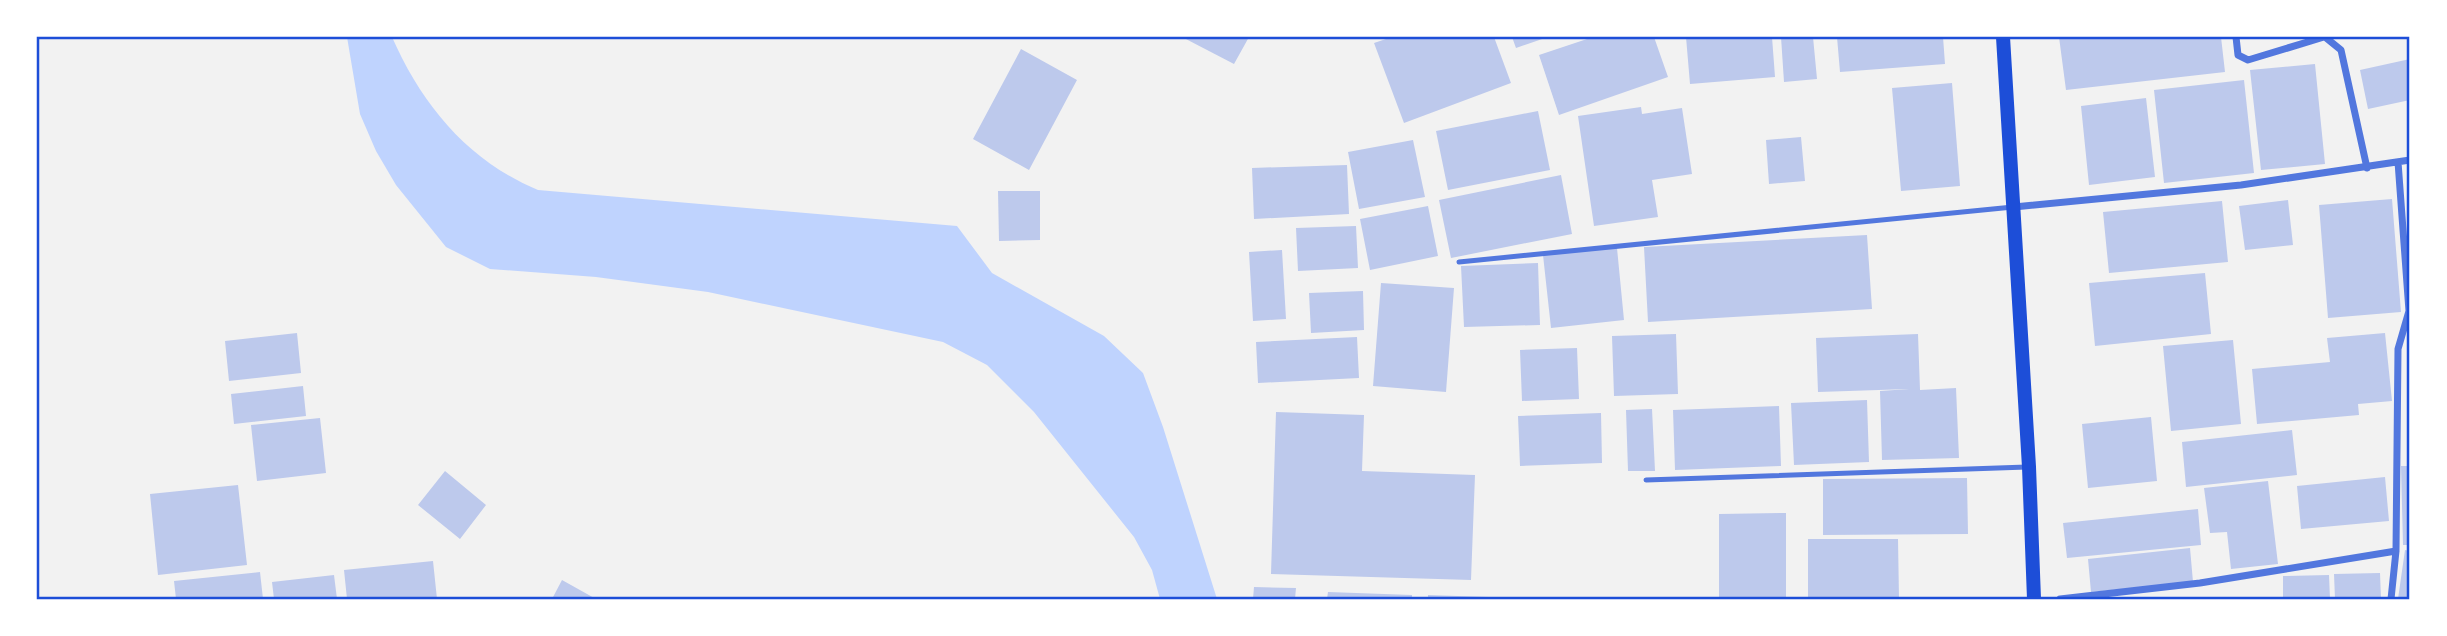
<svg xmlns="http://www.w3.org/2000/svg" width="2447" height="636" viewBox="0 0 2447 636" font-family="'Noto Serif',serif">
  <rect width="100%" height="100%" fill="#f2f2f2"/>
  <!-- water -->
  <path fill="#bfd3fe" d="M 347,37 L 392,37 C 422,105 468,161 538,190 L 957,226 L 992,273 L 1104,336 L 1143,373 L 1163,427 L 1217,599 L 1160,599 L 1152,570 L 1134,537 L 1034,412 L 987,365 L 943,342 L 708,292 L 596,277 L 490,269 L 446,247 L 396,185 L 376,151 L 360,114 Z"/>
  <!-- building -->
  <path fill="#bdc9ec" d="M 1182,37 L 1249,37 L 1234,64 Z
    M 1392,37 L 1494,37 L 1511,83 L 1404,123 L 1374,43 Z
    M 1512,37 L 1548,37 L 1516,48 Z
    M 1593,37 L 1654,37 L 1668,77 L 1559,115 L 1539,55 Z
    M 1686,37 L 1772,37 L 1775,77 L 1690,84 Z
    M 1781,37 L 1813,37 L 1817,79 L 1784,82 Z
    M 1837,37 L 1943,37 L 1945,64 L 1840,72 Z
    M 2059,37 L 2221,37 L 2225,72 L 2066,90 Z
    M 1021,49 L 1077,80 L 1029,170 L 973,139 Z
    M 2410,59 L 2410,100 L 2368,109 L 2360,70 Z
    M 2315,64 L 2325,164 L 2261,170 L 2250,70 Z
    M 2244,80 L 2254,173 L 2164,183 L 2154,90 Z
    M 1952,83 L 1960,186 L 1901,191 L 1892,88 Z
    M 2146,98 L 2155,177 L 2089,185 L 2081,106 Z
    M 1641,107 L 1642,114 L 1682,108 L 1692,174 L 1652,180 L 1658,217 L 1594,226 L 1578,116 Z
    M 1538,111 L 1550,170 L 1448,190 L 1436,131 Z
    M 1801,137 L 1805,181 L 1769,184 L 1766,140 Z
    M 1413,140 L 1425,197 L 1359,209 L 1348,152 Z
    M 1347,165 L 1349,214 L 1254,219 L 1252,168 Z
    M 1561,175 L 1572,234 L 1451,258 L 1439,200 Z
    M 998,191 L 1040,191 L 1040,240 L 999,241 Z
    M 2392,199 L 2401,312 L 2328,318 L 2319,205 Z
    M 2288,200 L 2293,245 L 2245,250 L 2239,206 Z
    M 2222,201 L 2228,262 L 2109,273 L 2103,212 Z
    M 1428,206 L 1438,256 L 1370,270 L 1360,219 Z
    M 1356,226 L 1358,268 L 1298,271 L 1296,228 Z
    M 1867,235 L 1872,309 L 1648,322 L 1644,247 Z
    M 1617,248 L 1624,320 L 1551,328 L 1543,255 Z
    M 1282,250 L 1286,319 L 1253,321 L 1249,252 Z
    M 1538,263 L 1540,325 L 1464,327 L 1461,266 Z
    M 2205,273 L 2211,334 L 2095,346 L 2089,283 Z
    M 1381,283 L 1454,288 L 1446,392 L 1373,386 Z
    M 1363,291 L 1364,330 L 1311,333 L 1309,293 Z
    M 297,333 L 301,373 L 229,381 L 225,341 Z
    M 2385,333 L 2392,401 L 2358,404 L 2359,415 L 2257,424 L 2252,369 L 2330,362 L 2327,338 Z
    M 1676,334 L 1678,394 L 1614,396 L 1612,336 Z
    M 1918,334 L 1920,390 L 1956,388 L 1959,458 L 1882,460 L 1880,391 L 1909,389 L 1818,392 L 1816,338 Z
    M 1357,337 L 1359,378 L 1258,383 L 1256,342 Z
    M 2233,340 L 2241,424 L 2171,431 L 2163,346 Z
    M 1577,348 L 1579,399 L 1522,401 L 1520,350 Z
    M 303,386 L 306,416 L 234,424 L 231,394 Z
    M 1867,400 L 1869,462 L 1794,465 L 1791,403 Z
    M 1779,406 L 1781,466 L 1675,470 L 1673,410 Z
    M 1652,409 L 1655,471 L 1628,471 L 1626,410 Z
    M 1276,412 L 1364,415 L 1362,471 L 1475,475 L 1471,580 L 1271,574 Z
    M 1601,413 L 1602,463 L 1520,466 L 1518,416 Z
    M 2151,417 L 2157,481 L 2088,488 L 2082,424 Z
    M 320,418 L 326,473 L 257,481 L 251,425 Z
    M 2292,430 L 2297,475 L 2186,487 L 2182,442 Z
    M 2401,466 L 2410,466 L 2410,545 L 2403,545 Z
    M 445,471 L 486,505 L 460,539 L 418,505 Z
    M 2385,477 L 2389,521 L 2301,529 L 2297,486 Z
    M 1967,478 L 1968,534 L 1823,535 L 1823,479 Z
    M 2268,481 L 2278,564 L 2231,569 L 2227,532 L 2210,533 L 2204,488 Z
    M 238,485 L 247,565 L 158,575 L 150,494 Z
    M 2198,509 L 2201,545 L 2067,558 L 2063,523 Z
    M 1786,513 L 1786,599 L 1719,599 L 1719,514 Z
    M 1808,539 L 1898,539 L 1899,599 L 1808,599 Z
    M 2190,548 L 2193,582 L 2091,592 L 2088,559 Z
    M 2405,550 L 2410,551 L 2410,599 L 2398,599 Z
    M 433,561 L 437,599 L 347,599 L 344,570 Z
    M 260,572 L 263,599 L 176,599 L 174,581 Z
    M 2380,573 L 2381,599 L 2335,599 L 2334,574 Z
    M 334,575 L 337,599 L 274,599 L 272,582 Z
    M 2329,575 L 2330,599 L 2283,599 L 2283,576 Z
    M 562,580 L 596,599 L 552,599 Z
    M 1254,587 L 1296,588 L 1295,599 L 1253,599 Z
    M 1328,592 L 1412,595 L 1412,599 L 1327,599 Z
    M 1428,595 L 1488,597 L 1488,599 L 1428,599 Z"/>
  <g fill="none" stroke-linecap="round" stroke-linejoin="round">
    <!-- service -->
    <path stroke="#5277de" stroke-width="5" d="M 1459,262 L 2013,207
      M 1646,480 L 2027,467"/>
    <!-- minor -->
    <path stroke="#5277de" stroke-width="7" d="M 2236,37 L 2238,55 L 2248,60 L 2324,37
      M 2325,37 L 2341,50 L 2367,168
      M 2014,207 L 2241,185 L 2410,160
      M 2060,599 L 2200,583 L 2396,551
      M 2391,599 L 2396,551 L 2398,349 L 2409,311 L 2398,162"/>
    <!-- secondary -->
    <path stroke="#1d4ed8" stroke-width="14" d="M 2003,37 L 2029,467 L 2034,599"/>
  </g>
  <!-- border -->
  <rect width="2447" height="636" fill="none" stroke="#ffffff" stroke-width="77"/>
  <rect x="38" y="38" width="2370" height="560" fill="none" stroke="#1d4ed8" stroke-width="2.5"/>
</svg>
